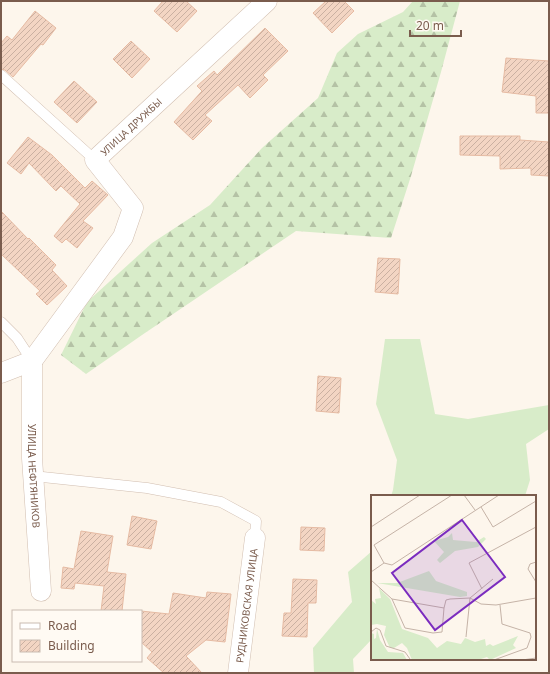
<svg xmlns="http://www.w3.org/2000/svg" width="550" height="674" viewBox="0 0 550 674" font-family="'Noto Sans',sans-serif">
  <defs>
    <pattern id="forest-firs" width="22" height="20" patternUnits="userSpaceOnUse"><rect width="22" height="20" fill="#d8ecc9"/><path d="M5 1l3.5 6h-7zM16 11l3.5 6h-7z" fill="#b4c2a5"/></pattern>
    <pattern id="building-hatch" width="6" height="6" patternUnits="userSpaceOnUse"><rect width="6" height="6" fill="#f3d5c3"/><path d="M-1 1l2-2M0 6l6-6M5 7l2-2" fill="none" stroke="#cab0a1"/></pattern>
  </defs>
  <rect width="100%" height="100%" fill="#fdf6ec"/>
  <!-- grass -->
  <path fill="#d8ecc9" d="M 385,339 L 420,339 L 435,414 L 468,419 L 549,405 L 549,429 L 526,444 L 530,480 L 525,496 L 391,496 L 393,490 L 397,460 L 376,404 Z
    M 372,551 L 372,639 L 353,659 L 354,673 L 314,673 L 313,648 L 352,602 L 348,572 Z"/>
  <!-- forest -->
  <path fill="url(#forest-firs)" d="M 413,1 L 460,1 L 441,72 L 411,176 L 391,238 L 296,231 L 142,335 L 86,374 L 61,355 L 87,302 L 152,243 L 210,205 L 262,148 L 318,98 L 337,53 L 358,34 L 403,12 Z"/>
  <!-- building -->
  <path fill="url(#building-hatch)" stroke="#e6bba3" d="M 163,1 L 186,1 L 197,11 L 177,32 L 154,11 Z
    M 326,1 L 344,1 L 354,11 L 332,33 L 313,13 Z
    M 35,11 L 56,28 L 43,45 L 41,44 L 13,77 L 5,70 L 1,69 L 1,43 L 7,36 L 12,40 Z
    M 265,28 L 288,51 L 263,75 L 268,80 L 250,98 L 238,85 L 205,115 L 212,121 L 193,140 L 174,122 L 202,91 L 197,86 L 214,71 L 217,75 Z
    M 131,41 L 150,59 L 132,78 L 113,59 Z
    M 506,58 L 549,61 L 549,113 L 536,113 L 536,96 L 502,92 Z
    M 74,81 L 97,102 L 77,123 L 54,102 Z
    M 460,136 L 520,136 L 520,140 L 549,142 L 549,176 L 531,175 L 531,168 L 500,169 L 500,156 L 460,155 Z
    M 28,137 L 52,155 L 85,188 L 92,181 L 108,195 L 83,221 L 93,228 L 77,248 L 66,239 L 62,243 L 54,236 L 80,204 L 61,186 L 56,191 L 29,163 L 21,174 L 7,163 Z
    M 1,211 L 28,239 L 29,238 L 56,265 L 52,270 L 67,286 L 47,305 L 36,294 L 40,291 L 1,254 Z
    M 378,258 L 400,259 L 398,294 L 375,292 Z
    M 318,376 L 341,378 L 339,413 L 316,411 Z
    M 132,516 L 157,521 L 151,549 L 127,545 Z
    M 301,527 L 325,528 L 324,551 L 300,550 Z
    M 81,531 L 113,536 L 107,572 L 126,574 L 122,611 L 101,611 L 104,586 L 75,583 L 74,589 L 61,588 L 63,567 L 74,569 Z
    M 293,579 L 317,580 L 316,603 L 308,603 L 307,637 L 282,636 L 284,613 L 291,613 Z
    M 207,592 L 231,594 L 225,642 L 206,640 L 186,656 L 202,673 L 164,673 L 147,658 L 152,652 L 141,642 L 141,611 L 169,614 L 173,593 L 206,598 Z"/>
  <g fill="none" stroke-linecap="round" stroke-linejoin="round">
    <defs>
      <path id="lane" d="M 1,75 L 95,160
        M 1,322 L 17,338 L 32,361
        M 33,476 L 147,488 L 221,502 L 256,521 L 255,538"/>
      <g id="street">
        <path id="s1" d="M 32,361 L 32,458 L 41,591"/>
        <path id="s2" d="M 1,373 L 32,361 L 123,237 L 133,208 L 95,160 L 267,1"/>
        <path id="s3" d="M 238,673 L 255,538"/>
      </g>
    </defs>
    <!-- lane casing -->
    <use href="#lane" stroke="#d1beb0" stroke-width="11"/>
    <!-- street casing -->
    <use href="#street" stroke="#d1beb0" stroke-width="21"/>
    <!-- lane -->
    <use href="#lane" stroke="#fff" stroke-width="10"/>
    <!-- street -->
    <use href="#street" stroke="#fff" stroke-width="20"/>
  </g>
  <g text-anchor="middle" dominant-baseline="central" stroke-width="3" stroke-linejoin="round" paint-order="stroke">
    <!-- street labels -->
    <g font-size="10" fill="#7a5c4d" stroke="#fffaf3">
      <text stroke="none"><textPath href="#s2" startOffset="328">УЛИЦА ДРУЖБЫ</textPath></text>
      <text stroke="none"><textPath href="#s1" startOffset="115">УЛИЦА НЕФТЯНИКОВ</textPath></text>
      <text stroke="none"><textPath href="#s3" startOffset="68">РУДНИКОВСКАЯ УЛИЦА</textPath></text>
    </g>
  </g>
  <!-- overview -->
  <g transform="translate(371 495)">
    <rect width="165" height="165" fill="#fdf6ec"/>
    <path d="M 81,38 L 82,45 L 105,47 L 113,42 L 115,44 L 107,52 L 84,56 L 69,68 L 66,65 L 73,57 L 63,46 L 77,42 Z" fill="#d8ecc9"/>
    <path d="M 58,76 L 65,86 L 96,97 L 96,101 L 89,102 L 6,88 L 26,88 ZM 8,93 L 19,104 L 31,134 L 57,143 L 66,153 L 76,146 L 90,149 L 94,143 L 104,147 L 114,144 L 115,151 L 119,149 L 122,151 L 147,141 L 142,150 L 145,153 L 119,165 L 116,162 L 107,165 L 41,165 L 36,153 L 31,148 L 23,153 L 19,153 L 13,140 L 15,131 L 6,129 L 0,130 L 0,105 L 5,109 L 4,104 L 10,103 ZM 6,134 L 9,145 L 17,157 L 32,158 L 36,165 L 0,165 L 0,138 L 3,139 L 3,144 L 5,143 Z" fill="#d8ecc9"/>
    <path fill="none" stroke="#c5b3a7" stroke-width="1" d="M 93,0 L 104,15M 110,12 L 122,32 L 165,6M 0,32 L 49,0M 165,67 L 159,69 L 157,74 L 165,87M 13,68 L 21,70 L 128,0M 0,77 L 13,68 L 3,50 L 81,0M 0,85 L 21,104 L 73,113 L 75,105 L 79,104 L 99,103 L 110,109 L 125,110 L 165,103M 111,94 L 98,68 L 165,32M 21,104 L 34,133 L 62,138 L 71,137 L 73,113M 0,137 L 5,133 L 9,135 L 15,151 L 34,157 L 39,164M 95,142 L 99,103 L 122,84M 123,165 L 156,153 L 160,142 L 159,138 L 131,129 L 129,110M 151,165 L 165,163"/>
    <path fill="#7b2cbf" fill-opacity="0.15" stroke="#7b2cbf" stroke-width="2" d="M 91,25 L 134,82 L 64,135 L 21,78 Z"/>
    <rect width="165" height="165" fill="none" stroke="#7a5c4d" stroke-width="2"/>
  </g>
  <!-- border -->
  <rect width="550" height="674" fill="none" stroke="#7a5c4d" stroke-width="4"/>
  <!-- legend -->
  <rect x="12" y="610" width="130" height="52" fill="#fffaf3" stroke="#cabbb1"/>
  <rect x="20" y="623" width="20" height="6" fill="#ffffff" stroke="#cabbb1"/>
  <text x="48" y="630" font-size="12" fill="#7a5c4d">Road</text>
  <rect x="20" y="640" width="20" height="12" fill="url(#building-hatch)" stroke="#cabbb1"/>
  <text x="48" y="650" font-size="12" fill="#7a5c4d">Building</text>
  <!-- scale -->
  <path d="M410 30v6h51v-6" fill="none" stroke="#7a5c4d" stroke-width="2"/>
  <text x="416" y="30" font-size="12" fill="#7a5c4d" stroke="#fffaf3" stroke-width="3" paint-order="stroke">20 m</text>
</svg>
